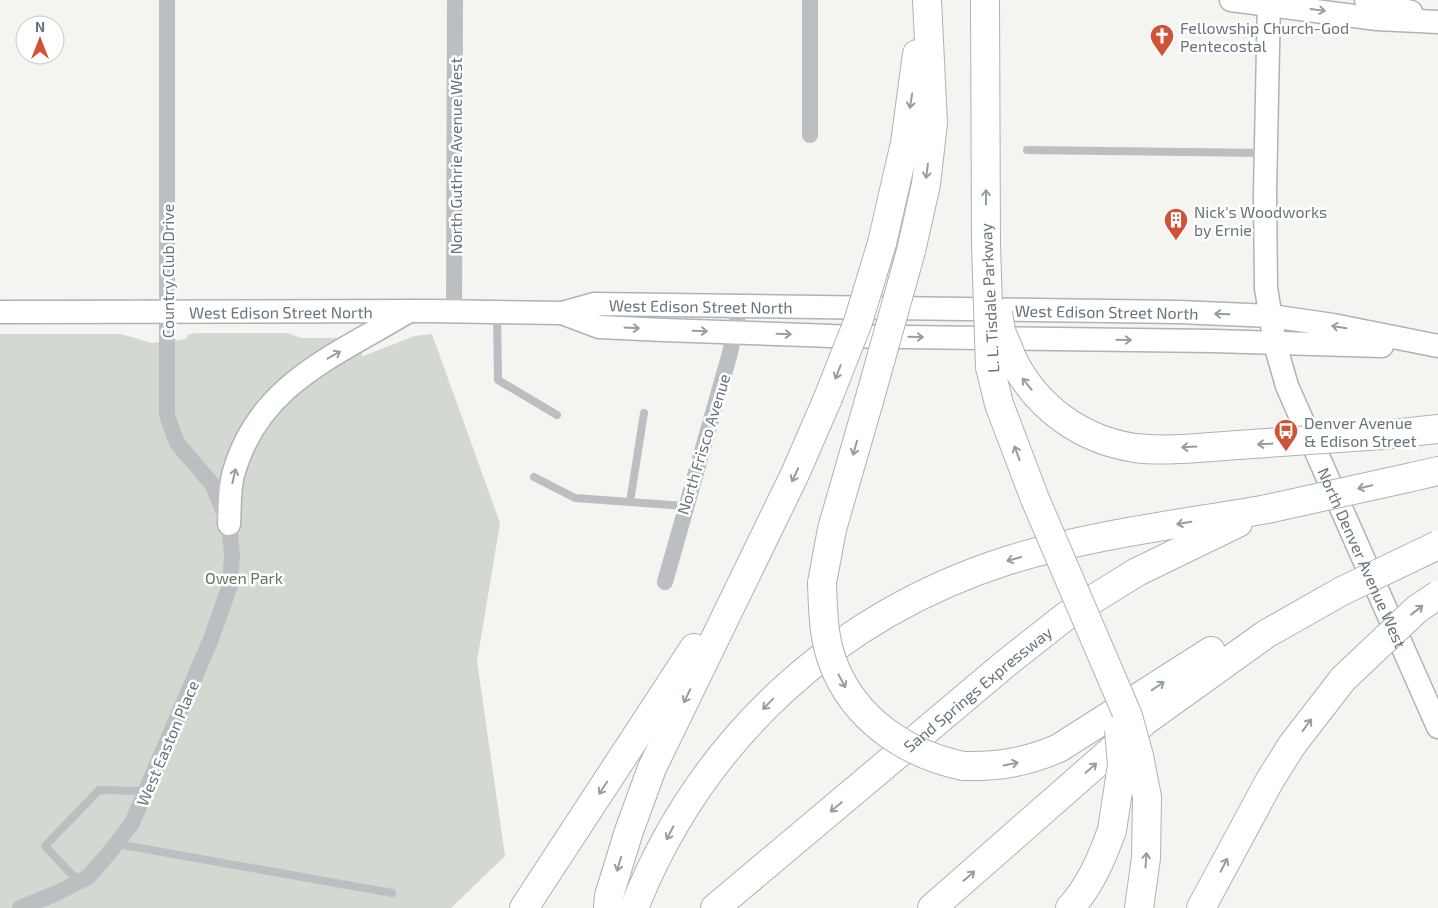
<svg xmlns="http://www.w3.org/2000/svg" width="1438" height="908" viewBox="0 0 1438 908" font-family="'Exo 2',sans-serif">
  <rect width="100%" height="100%" fill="#f4f4f0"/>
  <!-- green -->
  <path fill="#d3d8d0" d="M 195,333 L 287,333 L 301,338 L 336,338 L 361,353 L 363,356 L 415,336 L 432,334 L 500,523 L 477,661 L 505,856 L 451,908 L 0,908 L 0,334 L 121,334 L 152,343 L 187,339 L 187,335 Z"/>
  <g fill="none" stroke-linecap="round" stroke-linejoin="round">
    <defs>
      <g id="secondary">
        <path d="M 1231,0 L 1377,19 L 1438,22"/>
        <path id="s1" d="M 1269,0 L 1265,193 L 1266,288 L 1275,344 L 1287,386 L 1438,727"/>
        <path d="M 1366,0 L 1411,12"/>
        <path id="s2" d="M 0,312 L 429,311 L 562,313 L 594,304 L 1179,312 L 1271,316 L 1333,325 L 1438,346"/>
        <path d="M 562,313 L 599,327 L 664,330 L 832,336 L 1213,341 L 1382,346"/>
        <path d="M 229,524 C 230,509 229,490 233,475 C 258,383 336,356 409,311"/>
      </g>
      <g id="highway">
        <path d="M 985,0 L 986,245"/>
        <path d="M 882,243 L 905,143 L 917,54"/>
        <path d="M 911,251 L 926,184 L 933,123 L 927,0"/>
        <path d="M 1013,360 C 1037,408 1082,440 1135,448 C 1168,452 1205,447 1238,445"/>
        <path d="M 990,367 L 999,404 L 1035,499"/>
        <path d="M 1383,435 L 1438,429"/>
        <path d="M 1412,477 L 1438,471"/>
        <path d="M 822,583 L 832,529 L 869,401"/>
        <path d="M 963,766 C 998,767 1027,762 1059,748 L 1211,651"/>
        <path d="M 524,908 L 694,648"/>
        <path d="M 608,908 L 609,896 L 629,831 L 652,768 L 795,474 L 828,398"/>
        <path d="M 634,908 C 701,739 836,615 1009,560 C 1093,534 1181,524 1267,509"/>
        <path id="s3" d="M 715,908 L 1010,660 L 1066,616 L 1137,572 L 1238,523"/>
        <path d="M 932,908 L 1145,721 L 1266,634 L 1342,591"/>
        <path d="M 1070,908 C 1090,886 1102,858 1112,830"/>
        <path d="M 1139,908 L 1146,858 L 1147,797"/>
        <path d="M 1201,908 L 1270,780 L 1292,745 L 1343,679"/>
      </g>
    </defs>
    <!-- secondary casing -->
    <use href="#secondary" stroke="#aeb3b6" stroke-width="25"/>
    <!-- highway casing -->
    <use href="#highway" stroke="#afb2b5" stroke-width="30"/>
    <!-- lane -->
    <path stroke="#bbbfc2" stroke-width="8" d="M 1027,150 L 1265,153
      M 497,314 L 498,380 L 557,415
      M 534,477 L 575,498 L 685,506
      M 630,502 L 644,413
      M 117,844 L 392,893
      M 79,882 L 45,846 L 99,790 L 147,791"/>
    <!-- street -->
    <path stroke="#bbbfc2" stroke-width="16" d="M 810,0 L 810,135
      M 454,312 L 455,0
      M 665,582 L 730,353 L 740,306
      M 20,908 L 57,893 L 88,877 L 110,852 L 132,823 L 211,639 L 230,585 L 232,554 L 229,524 L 212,484 L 177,443 L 167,415 L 167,0"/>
    <!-- secondary -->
    <use href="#secondary" stroke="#fff" stroke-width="22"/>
    <!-- highway -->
    <use href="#highway" stroke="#fff" stroke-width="28"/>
    <defs>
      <path id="highway-bridge" d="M 986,245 L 990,367
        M 998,313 L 1001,331 L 1013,360
        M 828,398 L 858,322 L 882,243
        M 869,401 L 911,251
        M 1238,445 L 1383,435
        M 1035,499 L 1128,716 L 1139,756 L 1147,797
        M 1267,509 L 1412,477
        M 822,583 C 823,609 823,637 833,663 C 854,719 906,754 963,766
        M 1342,591 L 1438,545
        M 1343,679 L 1417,609 L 1438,595
        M 1112,830 L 1122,765 L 1119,730"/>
    </defs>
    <!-- highway-bridge casing -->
    <use href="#highway-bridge" stroke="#afb2b5" stroke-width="30" stroke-linecap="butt"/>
    <!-- highway-bridge -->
    <use href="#highway-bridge" stroke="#fff" stroke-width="28"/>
  </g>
  <!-- one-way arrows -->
  <defs><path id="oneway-shaft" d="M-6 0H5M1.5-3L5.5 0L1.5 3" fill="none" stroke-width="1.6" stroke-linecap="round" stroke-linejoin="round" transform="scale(1.25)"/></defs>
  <g stroke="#949ea5">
    <use href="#oneway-shaft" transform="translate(1318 10) rotate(8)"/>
    <use href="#oneway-shaft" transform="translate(911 101) rotate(99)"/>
    <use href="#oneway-shaft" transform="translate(927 171) rotate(97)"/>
    <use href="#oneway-shaft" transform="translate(986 197) rotate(-90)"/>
    <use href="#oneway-shaft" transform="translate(1222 314) rotate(-178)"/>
    <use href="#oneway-shaft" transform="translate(1339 327) rotate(-170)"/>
    <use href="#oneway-shaft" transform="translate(632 328) rotate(3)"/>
    <use href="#oneway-shaft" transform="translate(700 331) rotate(2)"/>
    <use href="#oneway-shaft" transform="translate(784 334) rotate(2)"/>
    <use href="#oneway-shaft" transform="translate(916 337) rotate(1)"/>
    <use href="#oneway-shaft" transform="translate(1124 340) rotate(1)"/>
    <use href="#oneway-shaft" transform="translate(334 355) rotate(-29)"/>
    <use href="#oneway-shaft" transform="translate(838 372) rotate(111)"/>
    <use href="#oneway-shaft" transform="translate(1027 384) rotate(-129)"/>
    <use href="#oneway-shaft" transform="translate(1265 444) rotate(177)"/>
    <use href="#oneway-shaft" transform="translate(1189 447) rotate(177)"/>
    <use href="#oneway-shaft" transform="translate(855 448) rotate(106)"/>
    <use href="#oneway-shaft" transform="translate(1017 453) rotate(-110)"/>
    <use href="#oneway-shaft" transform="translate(795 475) rotate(115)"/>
    <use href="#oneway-shaft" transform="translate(234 476) rotate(-77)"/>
    <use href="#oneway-shaft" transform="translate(1365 487) rotate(167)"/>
    <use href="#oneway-shaft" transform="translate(1184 523) rotate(171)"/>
    <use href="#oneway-shaft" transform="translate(1014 559) rotate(164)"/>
    <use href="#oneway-shaft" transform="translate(1417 610) rotate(-38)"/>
    <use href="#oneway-shaft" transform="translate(842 681) rotate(62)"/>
    <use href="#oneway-shaft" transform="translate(1158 686) rotate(-34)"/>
    <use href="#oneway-shaft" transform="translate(687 696) rotate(116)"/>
    <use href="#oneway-shaft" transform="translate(768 704) rotate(134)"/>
    <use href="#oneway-shaft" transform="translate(1307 725) rotate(-54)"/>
    <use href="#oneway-shaft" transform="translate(1011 764) rotate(-12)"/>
    <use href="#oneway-shaft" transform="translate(1091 768) rotate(-41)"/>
    <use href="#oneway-shaft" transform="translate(603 788) rotate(123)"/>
    <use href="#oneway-shaft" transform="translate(836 807) rotate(140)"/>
    <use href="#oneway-shaft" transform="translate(670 833) rotate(117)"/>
    <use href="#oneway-shaft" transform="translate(1146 860) rotate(-86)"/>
    <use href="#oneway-shaft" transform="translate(619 864) rotate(107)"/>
    <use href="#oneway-shaft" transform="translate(1224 865) rotate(-63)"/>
    <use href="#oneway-shaft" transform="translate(969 876) rotate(-41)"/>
  </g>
  <!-- icons -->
  <defs>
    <symbol id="church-pin" viewBox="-11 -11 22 30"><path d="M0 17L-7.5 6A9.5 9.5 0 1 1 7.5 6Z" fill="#cf5336" stroke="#fff"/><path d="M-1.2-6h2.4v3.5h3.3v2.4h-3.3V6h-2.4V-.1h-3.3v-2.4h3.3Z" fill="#fff"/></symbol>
    <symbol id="building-pin" viewBox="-11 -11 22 30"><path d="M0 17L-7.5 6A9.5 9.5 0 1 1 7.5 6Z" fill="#cf5336" stroke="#fff"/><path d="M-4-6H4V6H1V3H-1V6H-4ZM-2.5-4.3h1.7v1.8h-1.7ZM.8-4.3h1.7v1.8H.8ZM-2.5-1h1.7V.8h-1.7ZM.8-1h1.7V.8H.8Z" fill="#fff"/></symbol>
    <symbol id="bus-pin" viewBox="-11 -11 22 30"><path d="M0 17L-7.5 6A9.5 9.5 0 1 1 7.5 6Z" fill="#cf5336" stroke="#fff"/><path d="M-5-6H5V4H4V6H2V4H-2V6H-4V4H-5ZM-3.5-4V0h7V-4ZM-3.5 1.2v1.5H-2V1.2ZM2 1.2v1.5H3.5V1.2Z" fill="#fff"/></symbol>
  </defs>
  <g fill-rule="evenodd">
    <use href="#church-pin" x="1148" y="22" width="28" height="38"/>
    <use href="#building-pin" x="1162" y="206" width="28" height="38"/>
    <use href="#bus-pin" x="1272" y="417" width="28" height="38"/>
  </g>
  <g text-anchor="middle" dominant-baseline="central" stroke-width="5" stroke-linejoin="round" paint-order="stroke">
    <!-- poi labels -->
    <g font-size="16" fill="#66747e" stroke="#fff" text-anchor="start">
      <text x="1180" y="27">Fellowship Church-God<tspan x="1180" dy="18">Pentecostal</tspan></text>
      <text x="1194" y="211">Nick's Woodworks<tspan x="1194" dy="18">by Ernie</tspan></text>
      <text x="1304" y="422">Denver Avenue<tspan x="1304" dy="18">&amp; Edison Street</tspan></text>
    </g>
    <!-- street labels -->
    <g font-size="16" fill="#66747e" stroke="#fff">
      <text transform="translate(455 156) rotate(-90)">North Guthrie Avenue West</text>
      <text transform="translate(167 271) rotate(-90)">Country Club Drive</text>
      <text transform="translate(989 298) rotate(-93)">L. L. Tisdale Parkway</text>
      <text stroke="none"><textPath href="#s2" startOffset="702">West Edison Street North</textPath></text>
      <text stroke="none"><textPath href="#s2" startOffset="281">West Edison Street North</textPath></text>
      <text stroke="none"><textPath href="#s2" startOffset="1108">West Edison Street North</textPath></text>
      <text transform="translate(703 444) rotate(-73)">North Frisco Avenue</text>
      <text stroke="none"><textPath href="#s1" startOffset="576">North Denver Avenue West</textPath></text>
      <text stroke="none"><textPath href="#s3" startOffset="342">Sand Springs Expressway</textPath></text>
      <text transform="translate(167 743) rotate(-67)">West Easton Place</text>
    </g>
    <!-- park labels -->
    <g font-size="16" fill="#697664" stroke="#fff">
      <text x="244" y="577">Owen Park</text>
    </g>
  </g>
  <!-- north arrow -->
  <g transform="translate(40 40)"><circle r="24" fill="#ffffff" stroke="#c2c7cb"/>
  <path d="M0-4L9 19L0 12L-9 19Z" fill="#cf5336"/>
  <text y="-8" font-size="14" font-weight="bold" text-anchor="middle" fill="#66747e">N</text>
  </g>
</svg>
